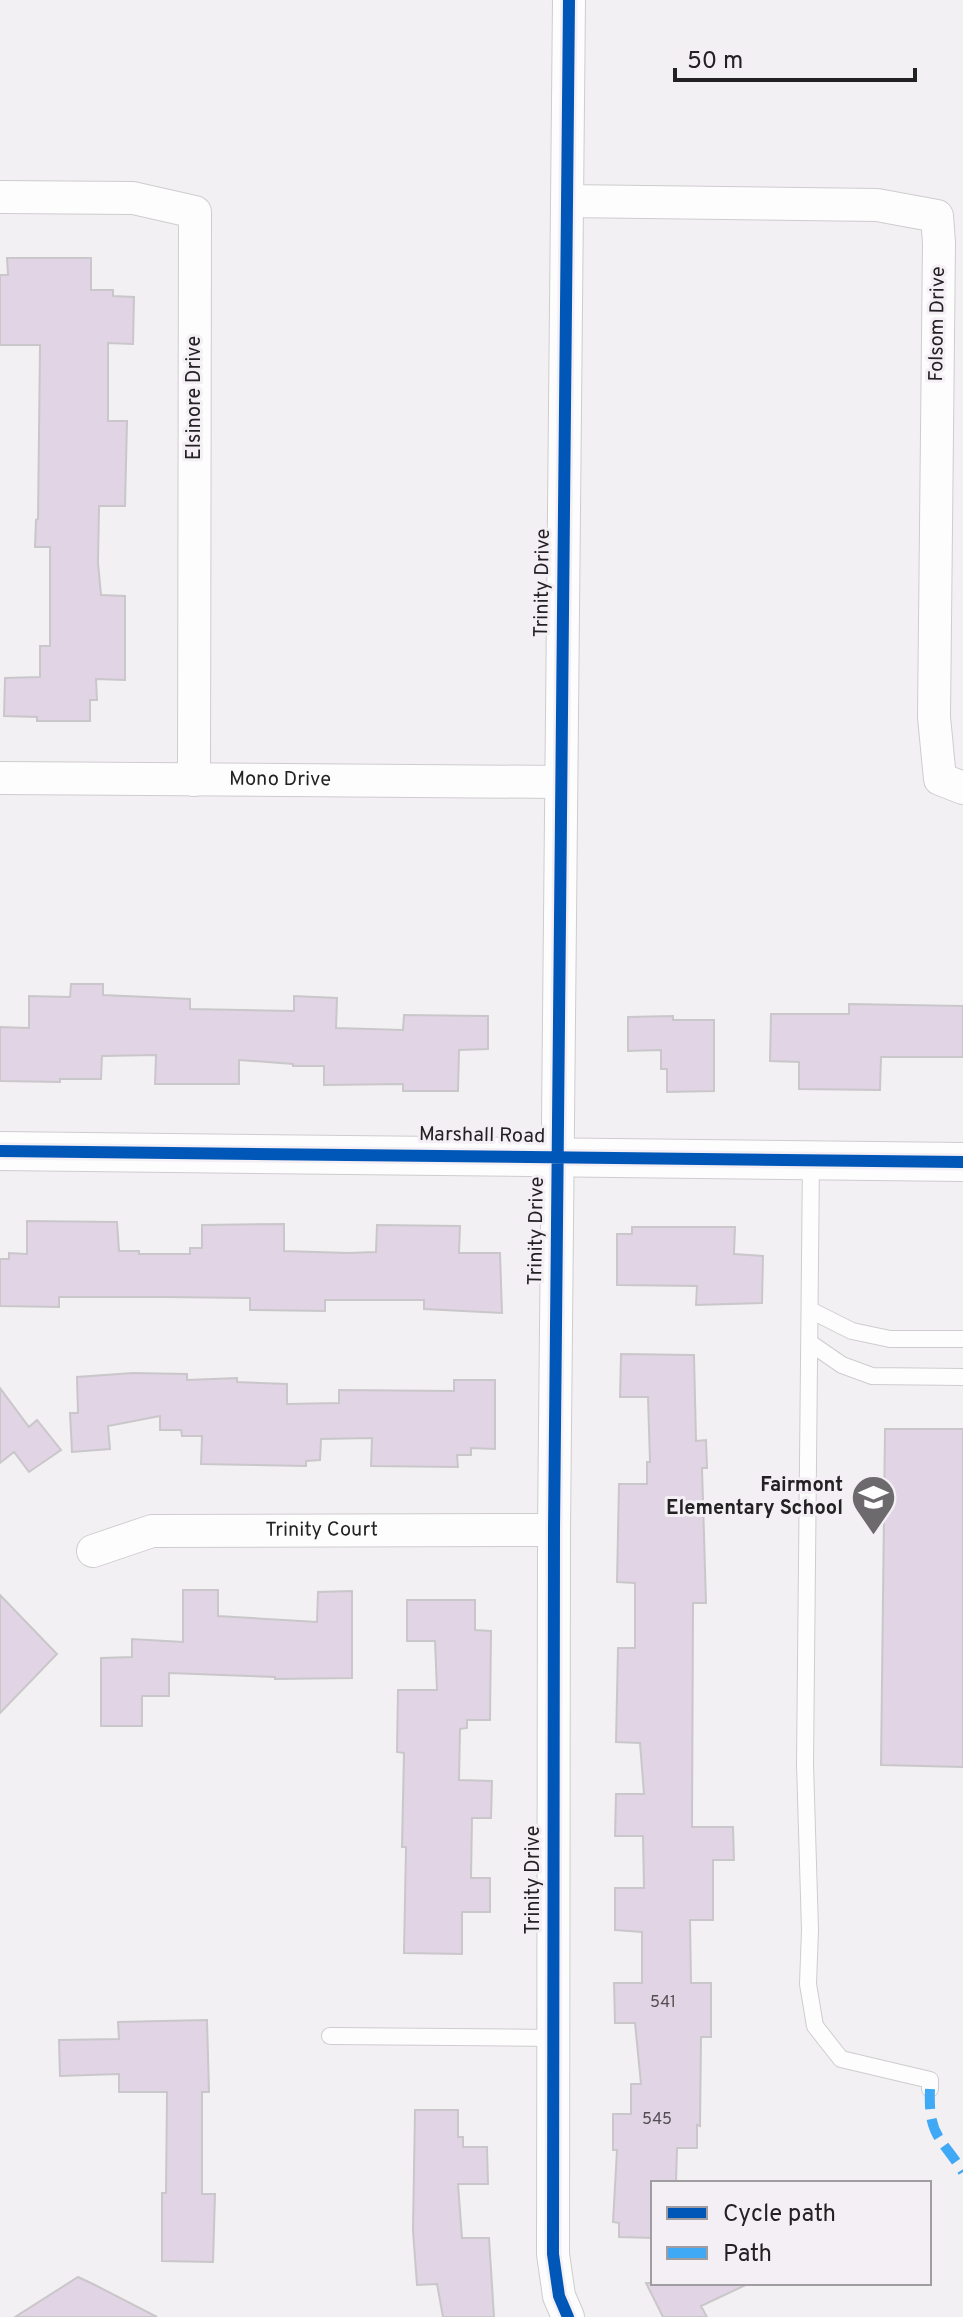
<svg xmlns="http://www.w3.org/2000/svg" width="963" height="2317" viewBox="0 0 963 2317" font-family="Overpass,sans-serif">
  <rect width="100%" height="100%" fill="#f3f0f3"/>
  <!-- building -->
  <path fill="#e1d4e4" stroke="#c9c7c9" stroke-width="2" d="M 7,258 L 91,258 L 91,290 L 113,290 L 113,296 L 134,297 L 133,344 L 108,343 L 108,421 L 127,421 L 125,506 L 99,506 L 98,563 L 101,595 L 125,596 L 125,680 L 96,679 L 97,700 L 90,700 L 90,721 L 37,721 L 37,717 L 4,716 L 5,678 L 40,677 L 40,646 L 50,646 L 50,547 L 35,547 L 36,520 L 38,519 L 40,345 L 0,345 L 0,275 L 8,275 Z
    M 71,984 L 103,984 L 103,995 L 190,999 L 190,1009 L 294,1011 L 294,996 L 337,998 L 336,1028 L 403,1030 L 404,1015 L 488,1016 L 488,1049 L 459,1050 L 458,1091 L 403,1091 L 403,1084 L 324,1085 L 324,1066 L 293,1066 L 293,1064 L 239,1060 L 239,1084 L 155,1084 L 156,1055 L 102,1056 L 101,1079 L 60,1079 L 60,1082 L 0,1081 L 0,1027 L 29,1028 L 29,996 L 70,997 Z
    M 849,1004 L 963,1006 L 963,1057 L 881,1057 L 880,1090 L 799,1089 L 799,1062 L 770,1061 L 771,1014 L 849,1014 Z
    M 673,1016 L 673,1020 L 714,1020 L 714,1091 L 667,1092 L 667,1069 L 661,1069 L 661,1050 L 628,1051 L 628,1017 Z
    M 27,1221 L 117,1222 L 119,1251 L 139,1251 L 139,1254 L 190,1254 L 190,1248 L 202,1248 L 202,1225 L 284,1224 L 284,1251 L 348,1253 L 376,1252 L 377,1225 L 460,1226 L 459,1253 L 500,1253 L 502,1313 L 424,1309 L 424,1300 L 325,1300 L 325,1311 L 250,1310 L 250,1298 L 163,1297 L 59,1297 L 59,1307 L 0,1306 L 0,1259 L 9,1259 L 9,1253 L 27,1254 Z
    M 632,1227 L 735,1227 L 734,1254 L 763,1256 L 762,1303 L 696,1305 L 697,1286 L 617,1285 L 617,1234 L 632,1234 Z
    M 621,1354 L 694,1355 L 696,1441 L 706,1440 L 707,1468 L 702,1468 L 706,1603 L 693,1603 L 692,1827 L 733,1827 L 734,1860 L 713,1860 L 713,1920 L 690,1920 L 691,1983 L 711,1983 L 711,2037 L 701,2037 L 700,2126 L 697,2125 L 697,2148 L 677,2148 L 676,2183 L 653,2183 L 653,2238 L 619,2237 L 619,2223 L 613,2222 L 617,2150 L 613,2150 L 613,2114 L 631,2114 L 631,2084 L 641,2084 L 635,2023 L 615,2023 L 614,1983 L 642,1983 L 642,1932 L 615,1930 L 615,1888 L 644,1888 L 643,1836 L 615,1836 L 616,1794 L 644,1794 L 640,1743 L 616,1742 L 618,1648 L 635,1648 L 635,1583 L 617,1582 L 619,1484 L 647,1484 L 647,1462 L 650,1462 L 648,1397 L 620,1397 Z
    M 133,1373 L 187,1374 L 187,1380 L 237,1378 L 237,1382 L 287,1384 L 287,1404 L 339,1403 L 339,1390 L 454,1391 L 454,1380 L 495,1380 L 495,1449 L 471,1448 L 471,1455 L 457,1455 L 458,1467 L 371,1466 L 372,1438 L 321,1439 L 320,1460 L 306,1461 L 306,1466 L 201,1464 L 202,1436 L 182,1436 L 181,1430 L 160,1430 L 160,1416 L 108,1426 L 110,1449 L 72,1452 L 70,1413 L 78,1413 L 77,1377 Z
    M 0,1388 L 29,1427 L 37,1420 L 61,1450 L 29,1472 L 14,1452 L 0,1463 Z
    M 885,1429 L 963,1429 L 963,1767 L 881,1765 Z
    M 183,1590 L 218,1590 L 218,1616 L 317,1622 L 318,1592 L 352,1591 L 352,1678 L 275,1679 L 275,1677 L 169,1673 L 169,1696 L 142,1696 L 142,1726 L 101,1726 L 101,1658 L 132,1657 L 132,1639 L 183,1642 Z
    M 0,1595 L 57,1654 L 0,1713 Z
    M 407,1600 L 475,1600 L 475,1630 L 491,1631 L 490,1720 L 467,1720 L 467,1728 L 460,1729 L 459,1780 L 492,1781 L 491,1818 L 472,1818 L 471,1878 L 490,1878 L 490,1912 L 462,1912 L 462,1954 L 404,1953 L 406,1847 L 402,1847 L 404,1753 L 397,1752 L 398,1690 L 437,1690 L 435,1641 L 407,1641 Z
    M 207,2020 L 209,2092 L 202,2092 L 202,2194 L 215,2194 L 213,2262 L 162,2261 L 162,2193 L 166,2193 L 167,2092 L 119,2092 L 119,2074 L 60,2076 L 59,2040 L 119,2039 L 118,2022 Z
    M 415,2110 L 458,2110 L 458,2137 L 463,2137 L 463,2147 L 487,2147 L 488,2184 L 458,2184 L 462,2238 L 489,2238 L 494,2317 L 443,2317 L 437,2284 L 417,2285 L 413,2231 Z
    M 78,2277 L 93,2284 L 157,2317 L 15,2317 Z
    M 646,2283 L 750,2283 L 701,2306 L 707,2317 L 663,2317 Z"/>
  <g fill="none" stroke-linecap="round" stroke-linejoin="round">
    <defs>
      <path id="service" d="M 811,1160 L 805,1764 L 810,1930 L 808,1984 L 815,2026 L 841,2059 L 930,2080 L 930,2089
        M 810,1310 L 852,1331 L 890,1339 L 963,1339
        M 810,1343 L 842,1365 L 872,1376 L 963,1377
        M 330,2036 L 554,2038"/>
      <g id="minor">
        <path d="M 0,197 L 133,198 L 195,212 L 194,780"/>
        <path d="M 567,201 L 877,205 L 937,216 L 939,243 L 934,717 L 940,779 L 963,788"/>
        <path id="s1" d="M 0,778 L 561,782"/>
        <path id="s2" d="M 93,1551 L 152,1531 L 554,1530"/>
        <path d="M 568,2317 L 559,2296 L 553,2254 L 554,1530 L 569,0"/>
      </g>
      <path id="tertiary" d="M 0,1151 L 963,1162"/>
    </defs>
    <!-- service casing -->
    <use href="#service" stroke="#cfcccf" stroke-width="18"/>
    <!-- minor casing -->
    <use href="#minor" stroke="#cfcccf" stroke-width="34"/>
    <!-- tertiary casing -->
    <use href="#tertiary" stroke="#cfcccf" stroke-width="40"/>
    <!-- service -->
    <use href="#service" stroke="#fdfdfd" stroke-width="16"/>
    <!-- minor -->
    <use href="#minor" stroke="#fdfdfd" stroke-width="32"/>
    <!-- tertiary -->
    <use href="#tertiary" stroke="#fdfdfd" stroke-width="38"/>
    <!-- quiet -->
    <path stroke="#3fa9f5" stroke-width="10" stroke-dasharray="20 10" stroke-linecap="butt" d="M 930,2089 C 928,2137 941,2137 963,2172"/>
    <defs>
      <path id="cycleway" d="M 0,1151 L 963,1162
        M 568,2317 L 559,2296 L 553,2254 L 554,1530 L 569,0"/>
    </defs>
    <!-- cycleway casing -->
    <use href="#cycleway" stroke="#f4eff4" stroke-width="17"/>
    <!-- cycleway -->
    <use href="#cycleway" stroke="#0057b8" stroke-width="12"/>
  </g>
  <!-- icons -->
  <defs>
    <symbol id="school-pin" viewBox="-11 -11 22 30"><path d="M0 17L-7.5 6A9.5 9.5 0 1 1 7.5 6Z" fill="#6c6a6c" stroke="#f4eff4"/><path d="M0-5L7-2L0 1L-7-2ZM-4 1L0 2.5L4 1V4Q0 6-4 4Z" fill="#fff"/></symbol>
  </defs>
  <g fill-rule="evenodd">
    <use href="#school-pin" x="848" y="1472" width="51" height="69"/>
  </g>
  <g text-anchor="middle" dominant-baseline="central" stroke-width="6" stroke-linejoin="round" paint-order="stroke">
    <!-- number labels -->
    <g font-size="16" fill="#524e53">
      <text x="663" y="2003">541</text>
      <text x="657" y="2120">545</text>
    </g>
    <!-- street labels -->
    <g font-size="20" fill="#232223" stroke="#f4eff4">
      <text transform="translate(938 324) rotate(-89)">Folsom Drive</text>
      <text transform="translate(195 398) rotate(-90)">Elsinore Drive</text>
      <text transform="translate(543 583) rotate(-89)">Trinity Drive</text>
      <text stroke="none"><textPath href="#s1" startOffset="280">Mono Drive</textPath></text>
      <text transform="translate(482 1136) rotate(1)">Marshall Road</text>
      <text transform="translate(537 1231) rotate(-89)">Trinity Drive</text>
      <text stroke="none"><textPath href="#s2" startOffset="232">Trinity Court</textPath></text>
      <text transform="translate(534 1880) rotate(-90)">Trinity Drive</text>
    </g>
    <!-- poi labels -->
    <g font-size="20" font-weight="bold" fill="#232223" stroke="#f4eff4" text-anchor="end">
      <text x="843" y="1486">Fairmont<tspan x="843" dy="23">Elementary School</tspan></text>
    </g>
  </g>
  <!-- legend -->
  <rect x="651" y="2181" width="280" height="104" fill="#f4eff4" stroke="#a09da0" stroke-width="2"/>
  <rect x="667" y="2207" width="40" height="12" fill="#0057b8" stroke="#a09da0" stroke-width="2"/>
  <text x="723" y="2221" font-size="24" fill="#232223">Cycle path</text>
  <rect x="667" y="2247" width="40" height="12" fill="#3fa9f5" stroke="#a09da0" stroke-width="2"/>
  <text x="723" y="2261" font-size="24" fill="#232223">Path</text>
  <!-- scale -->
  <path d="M675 68v12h240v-12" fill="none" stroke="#232223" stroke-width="4"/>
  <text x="687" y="68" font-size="24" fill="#232223" stroke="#f4eff4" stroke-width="6" paint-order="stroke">50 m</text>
</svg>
